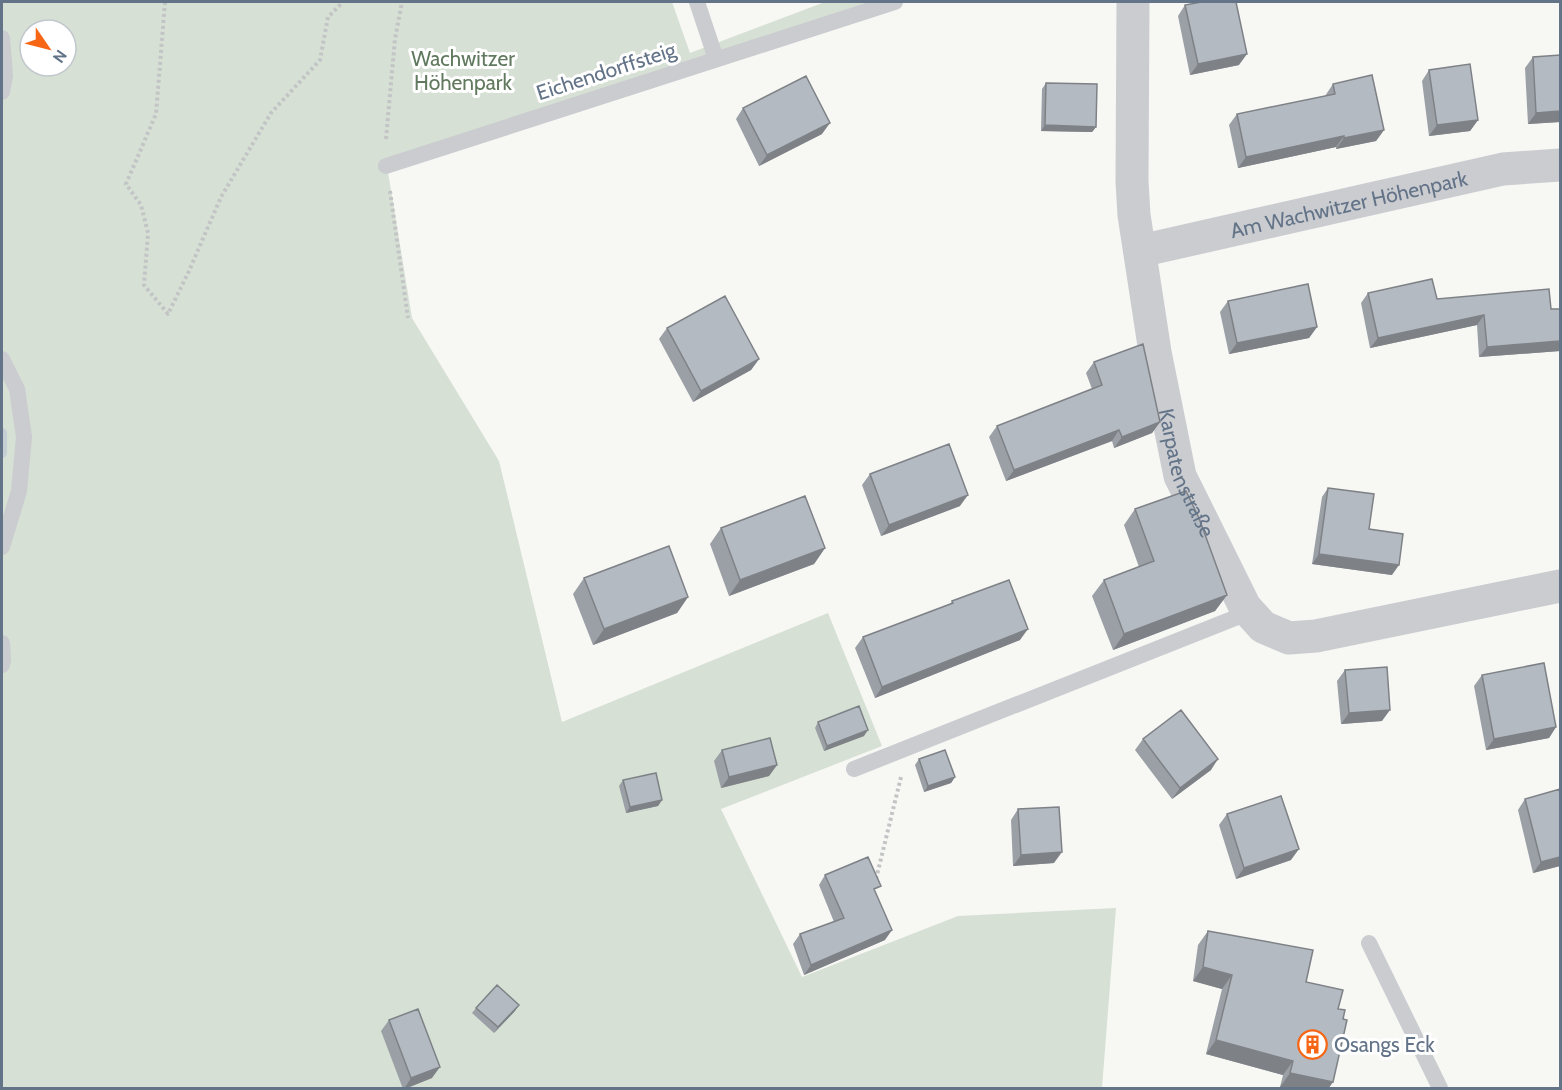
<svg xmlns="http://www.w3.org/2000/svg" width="1562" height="1090" viewBox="0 0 1562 1090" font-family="Cabin,sans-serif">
  <rect width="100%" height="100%" fill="#f7f7f4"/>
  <!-- green -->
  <path fill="#d7e0d4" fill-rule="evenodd" d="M 2,2 L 672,2 L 690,53 L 825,2 L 895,2 L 387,166 L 412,318 L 499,461 L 562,722 L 828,613 L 882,746 L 721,809 L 802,977 L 958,916 L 1116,908 L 1102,1088 L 2,1088 ZM 30,30 L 66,30 L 66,66 L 30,66 Z"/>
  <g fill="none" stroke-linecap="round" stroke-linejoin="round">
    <!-- stream -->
    <path stroke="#c4ced4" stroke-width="10" d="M 2,433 L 2,453"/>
    <!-- path -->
    <path stroke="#c2c4c6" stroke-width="4" stroke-dasharray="3 3" stroke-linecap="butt" d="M 165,2 L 156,114 L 126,184 L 141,205 L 148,233 L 144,285 L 168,314 L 189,271 L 221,197 L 271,113 L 320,60 L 328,17 L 343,2
      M 386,139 L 395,39 L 402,2
      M 390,191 L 408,318
      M 876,879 L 901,777"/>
    <!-- service -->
    <path stroke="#caccd0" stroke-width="16" d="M 697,2 L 716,59
      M 2,38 L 5,76 L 2,92
      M 386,166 L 895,2
      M 2,359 L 17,389 L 24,437 L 19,491 L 2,547
      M 2,643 L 3,660 L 2,665
      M 854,769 L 1250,612
      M 1369,943 L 1440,1088"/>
    <!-- minor -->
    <g stroke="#caccd0" stroke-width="33">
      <path id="s1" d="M 1133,2 L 1132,181 L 1134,215 L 1155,352 L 1180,476 L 1245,607 L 1263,627 L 1289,638 L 1316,636 L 1560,586"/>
      <path id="s2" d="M 1140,251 L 1503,169 L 1560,165"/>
    </g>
  </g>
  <!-- wall -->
  <path fill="#9ba0a6" d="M 1185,5 L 1239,65 L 1190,75 L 1178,16 Z
    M 1533,57 L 1560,122 L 1528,124 L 1525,68 Z
    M 1429,70 L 1478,120 L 1470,131 L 1429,136 L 1422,81 Z
    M 1046,83 L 1096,127 L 1092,132 L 1041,131 L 1042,89 Z
    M 1333,84 L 1384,130 L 1376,141 L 1336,149 L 1336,147 L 1238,168 L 1229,125 L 1237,114 L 1325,96 Z
    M 743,108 L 822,134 L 759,166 L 736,119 Z
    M 1368,293 L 1551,309 L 1560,309 L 1560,351 L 1479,357 L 1477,325 L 1370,348 L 1361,303 Z
    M 1228,301 L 1317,327 L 1309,338 L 1229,354 L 1220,312 Z
    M 667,328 L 759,359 L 751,370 L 693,402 L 659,339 Z
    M 1094,362 L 1160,422 L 1152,433 L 1114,448 L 1112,441 L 1006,481 L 989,437 L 997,426 L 1092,389 L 1086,373 Z
    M 870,474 L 960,506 L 881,536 L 862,485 Z
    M 1328,488 L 1369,529 L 1392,575 L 1312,564 L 1322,497 Z
    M 1135,509 L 1227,595 L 1215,611 L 1113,650 L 1092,596 L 1104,580 L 1139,567 L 1124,525 Z
    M 721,528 L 825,548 L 814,564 L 729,596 L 710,544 Z
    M 584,578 L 688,597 L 677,613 L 593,645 L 573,594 Z
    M 952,601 L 1020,640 L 875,698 L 855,648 L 863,637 L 950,604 Z
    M 1345,670 L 1382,721 L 1341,724 L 1337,681 Z
    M 1482,675 L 1556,727 L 1549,738 L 1486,750 L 1474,686 Z
    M 818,722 L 864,736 L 824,751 L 815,728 Z
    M 1143,739 L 1211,770 L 1172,799 L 1135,750 Z
    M 722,750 L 777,765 L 769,776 L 721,788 L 714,761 Z
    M 919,759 L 955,777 L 951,783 L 924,792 L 915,765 Z
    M 623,780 L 662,800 L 658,806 L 626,813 L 619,786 Z
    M 1525,799 L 1560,866 L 1533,873 L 1518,810 Z
    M 1018,809 L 1054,863 L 1013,866 L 1011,820 Z
    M 1227,814 L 1291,860 L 1236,879 L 1219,825 Z
    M 825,875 L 876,893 L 885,940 L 804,975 L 793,944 L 800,934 L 834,922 L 819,885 Z
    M 1208,931 L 1306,982 L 1338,1009 L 1343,1019 L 1333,1082 L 1328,1089 L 1288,1089 L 1280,1087 L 1283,1075 L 1206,1054 L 1222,989 L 1193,981 L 1198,945 Z
    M 476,1008 L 515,1011 L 494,1033 L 472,1013 Z
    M 389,1020 L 432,1078 L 405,1089 L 403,1089 L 381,1031 Z"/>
  <!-- shaded-wall -->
  <path fill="#7e8287" d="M 1247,54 L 1239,65 L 1190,75 L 1198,64 Z
    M 1560,111 L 1560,122 L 1528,124 L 1536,113 Z
    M 1478,120 L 1470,131 L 1429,136 L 1437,125 Z
    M 830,123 L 822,134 L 759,166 L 767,155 Z
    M 1045,125 L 1096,127 L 1092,132 L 1041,131 Z
    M 1384,130 L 1376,141 L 1336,149 L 1344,138 Z
    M 1344,136 L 1336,147 L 1238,168 L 1246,157 Z
    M 1484,315 L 1477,325 L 1370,348 L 1378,338 Z
    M 1317,327 L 1309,338 L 1229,354 L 1237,343 Z
    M 1560,341 L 1560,351 L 1479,357 L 1487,347 Z
    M 759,359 L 751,370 L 693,402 L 701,391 Z
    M 1160,422 L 1152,433 L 1114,448 L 1122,437 Z
    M 1119,430 L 1112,441 L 1006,481 L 1014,470 Z
    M 968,495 L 960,506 L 881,536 L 889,525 Z
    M 825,548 L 814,564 L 729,596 L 740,580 Z
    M 1319,554 L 1399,565 L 1392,575 L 1312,564 Z
    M 1227,595 L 1215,611 L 1113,650 L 1124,634 Z
    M 688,597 L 677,613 L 593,645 L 604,629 Z
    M 1028,629 L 1020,640 L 875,698 L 882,687 Z
    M 1390,710 L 1382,721 L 1341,724 L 1349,713 Z
    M 1556,727 L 1549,738 L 1486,750 L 1494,739 Z
    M 868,730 L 864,736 L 824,751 L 827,746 Z
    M 1218,759 L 1211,770 L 1172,799 L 1180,788 Z
    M 777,765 L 769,776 L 721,788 L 729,777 Z
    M 955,777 L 951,783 L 924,792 L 928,786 Z
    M 662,800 L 658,806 L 626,813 L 630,807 Z
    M 1299,849 L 1291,860 L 1236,879 L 1244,868 Z
    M 1062,852 L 1054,863 L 1013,866 L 1021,855 Z
    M 1560,857 L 1560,866 L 1533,873 L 1541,862 Z
    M 892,930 L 885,940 L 804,975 L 811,965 Z
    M 1203,967 L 1232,975 L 1222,989 L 1193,981 Z
    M 519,1005 L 515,1011 L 494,1033 L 498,1027 Z
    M 1216,1040 L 1293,1061 L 1283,1075 L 1206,1054 Z
    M 440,1067 L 432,1078 L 404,1089 L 411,1078 Z
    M 1290,1073 L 1333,1082 L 1328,1089 L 1288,1089 L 1280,1087 Z"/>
  <!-- building -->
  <path fill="#b4bac1" stroke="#7e8287" stroke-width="1.5" d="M 1201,2 L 1236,2 L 1247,54 L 1198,64 L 1185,5 Z
    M 1560,55 L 1560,111 L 1536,113 L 1533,57 Z
    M 1470,64 L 1478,120 L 1437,125 L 1429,70 Z
    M 1372,75 L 1384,130 L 1344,138 L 1344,136 L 1246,157 L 1237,114 L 1335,94 L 1333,84 Z
    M 806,76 L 830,123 L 767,155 L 743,108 Z
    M 1046,83 L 1097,84 L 1096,127 L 1045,125 Z
    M 1432,279 L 1437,299 L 1549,289 L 1551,309 L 1560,309 L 1560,341 L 1487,347 L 1484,315 L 1378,338 L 1368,293 Z
    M 1308,284 L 1317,327 L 1237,343 L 1228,301 Z
    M 725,296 L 759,359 L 701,391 L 667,328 Z
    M 1143,344 L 1160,422 L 1122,437 L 1119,430 L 1014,470 L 997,426 L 1102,385 L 1094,362 Z
    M 949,444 L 968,495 L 889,525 L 870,474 Z
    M 1328,488 L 1374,494 L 1369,529 L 1403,534 L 1399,565 L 1319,554 Z
    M 1186,491 L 1199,518 L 1227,595 L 1124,634 L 1104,580 L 1154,561 L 1135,509 Z
    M 805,496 L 825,548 L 740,580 L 721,528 Z
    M 669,546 L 688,597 L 604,629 L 584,578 Z
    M 1009,580 L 1028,629 L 882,687 L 863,637 L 953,603 L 952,601 Z
    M 1544,663 L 1556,727 L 1494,739 L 1482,675 Z
    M 1387,667 L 1390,710 L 1349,713 L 1345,670 Z
    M 859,706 L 868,730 L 827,746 L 818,722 Z
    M 1181,710 L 1218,759 L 1180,788 L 1143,739 Z
    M 770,738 L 777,765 L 729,777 L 722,750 Z
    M 945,750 L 955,777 L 928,786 L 919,759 Z
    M 656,773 L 662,800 L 630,807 L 623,780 Z
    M 1560,789 L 1560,857 L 1541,862 L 1525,799 Z
    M 1281,796 L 1299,849 L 1244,868 L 1227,814 Z
    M 1059,807 L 1062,852 L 1021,855 L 1018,809 Z
    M 868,857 L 881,886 L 874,889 L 892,930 L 811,965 L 800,934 L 844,918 L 825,875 Z
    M 1208,931 L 1313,950 L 1306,982 L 1343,990 L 1338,1009 L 1345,1010 L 1343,1019 L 1347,1020 L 1333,1082 L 1290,1073 L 1293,1061 L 1216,1040 L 1232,975 L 1203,967 Z
    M 497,985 L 519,1005 L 498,1027 L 476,1008 Z
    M 418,1009 L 440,1067 L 411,1078 L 389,1020 Z"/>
  <!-- icons -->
  <defs>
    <symbol id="building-ring" viewBox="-11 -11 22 22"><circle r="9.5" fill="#fff" stroke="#f66615" stroke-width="1.5"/><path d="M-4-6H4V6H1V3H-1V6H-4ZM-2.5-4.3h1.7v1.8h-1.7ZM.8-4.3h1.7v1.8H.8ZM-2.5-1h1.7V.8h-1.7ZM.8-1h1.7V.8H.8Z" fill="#f66615"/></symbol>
  </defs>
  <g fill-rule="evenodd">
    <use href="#building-ring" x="1296" y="1028" width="33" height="33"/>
  </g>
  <g text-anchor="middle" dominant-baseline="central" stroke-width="6" stroke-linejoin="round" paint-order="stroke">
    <!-- park labels -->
    <g font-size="21" fill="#617a5f" stroke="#fff">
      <text x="463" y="58">Wachwitzer<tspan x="463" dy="24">Höhenpark</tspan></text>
    </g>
    <!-- street labels -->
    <g font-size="21" fill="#637388" stroke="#fff">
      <text transform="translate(606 71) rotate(-18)">Eichendorffsteig</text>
      <text stroke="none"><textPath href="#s2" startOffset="214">Am Wachwitzer Höhenpark</textPath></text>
      <text stroke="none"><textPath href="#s1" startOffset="477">Karpatenstraße</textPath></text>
    </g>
    <!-- poi labels -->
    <g font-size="21" fill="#637388" stroke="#fff" text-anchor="start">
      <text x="1334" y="1044">Osangs Eck</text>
    </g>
  </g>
  <!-- border -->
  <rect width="1562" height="1090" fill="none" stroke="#637388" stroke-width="6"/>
  <!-- north arrow -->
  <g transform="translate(48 48) rotate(125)"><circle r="28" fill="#ffffff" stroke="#c1c7cf" stroke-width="1.5"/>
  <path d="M0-4.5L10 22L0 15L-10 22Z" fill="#f66615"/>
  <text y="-9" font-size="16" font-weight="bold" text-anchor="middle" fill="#637388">N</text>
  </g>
</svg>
